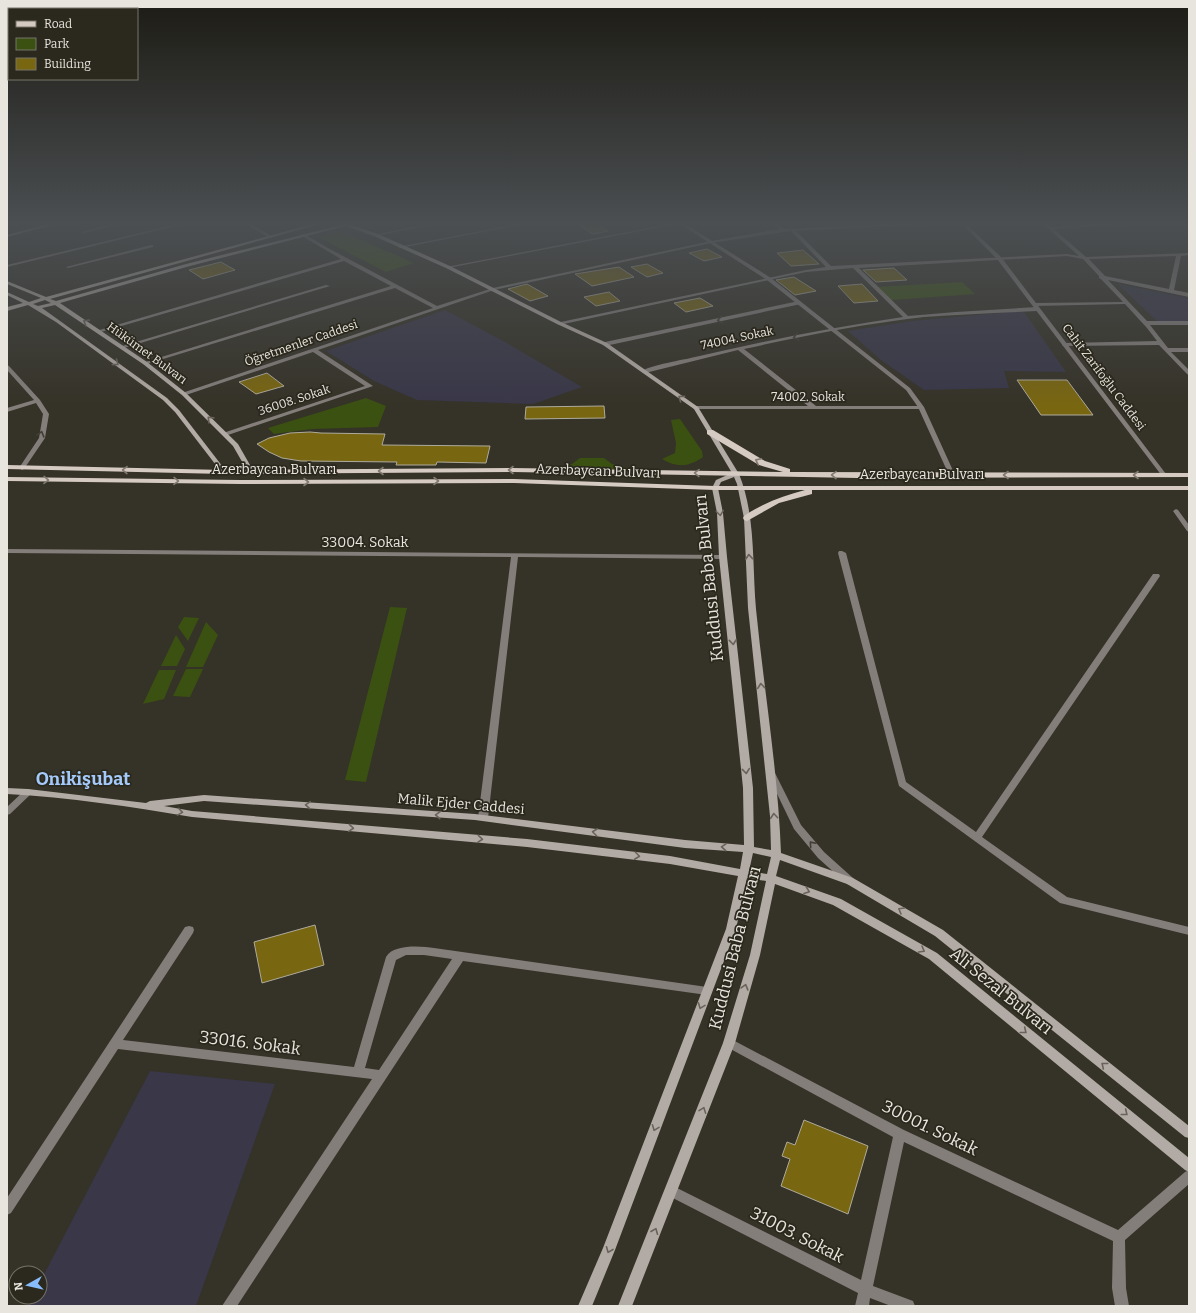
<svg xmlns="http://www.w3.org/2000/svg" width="1196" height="1313" viewBox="0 0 1196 1313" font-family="Bitter,serif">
  <rect width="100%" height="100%" fill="#353227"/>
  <!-- education -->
  <path fill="#393748" d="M 1118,284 L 1189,298 L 1189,322 L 1159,323 Z
    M 445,310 L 505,342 L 582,387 L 533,404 L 417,400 L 374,381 L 326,351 Z
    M 1020,311 L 1025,313 L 1066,372 L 1004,371 L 1009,388 L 924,390 L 881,360 L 848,331 L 912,321 Z
    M 150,1071 L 275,1084 L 196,1306 L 28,1306 L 32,1297 L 40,1297 L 40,1282 Z"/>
  <!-- green -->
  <path fill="#3b5112" d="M 338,232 L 347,234 L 414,263 L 386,272 L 318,237 Z
    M 962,282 L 975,294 L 891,300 L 876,287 Z
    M 366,398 L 386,406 L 378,427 L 312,429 L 274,434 L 268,428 Z
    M 680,419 L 702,451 L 703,457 C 689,467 677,468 662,459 L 675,453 L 676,443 L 671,420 Z
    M 580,458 L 604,458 L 612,464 L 634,469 L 555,469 L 572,464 Z
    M 390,607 L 407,608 L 366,782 L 345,780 Z
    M 184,617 L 199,618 L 188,641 L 178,627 Z
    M 206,622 L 218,635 L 203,667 L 186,667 Z
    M 176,635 L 185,649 L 177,666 L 161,666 Z
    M 186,669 L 203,669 L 190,697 L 173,696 Z
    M 159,670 L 176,670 L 164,699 L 143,704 Z"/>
  <!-- building -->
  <path fill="#796611" stroke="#aeab9d" d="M 574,222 L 593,222 L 608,231 L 593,234 Z
    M 707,249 L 722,257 L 704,261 L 689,253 Z
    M 803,250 L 819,264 L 791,266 L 777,253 Z
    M 221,262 L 235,270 L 203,279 L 189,270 Z
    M 647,264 L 663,273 L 647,277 L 631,267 Z
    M 619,267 L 634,277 L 592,286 L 575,274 Z
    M 894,268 L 907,280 L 876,282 L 863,270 Z
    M 794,277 L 816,291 L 795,295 L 776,280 Z
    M 527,284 L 548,296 L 530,301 L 508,289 Z
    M 862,284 L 878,301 L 854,303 L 838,286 Z
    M 609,292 L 620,301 L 596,306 L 584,297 Z
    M 700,298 L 713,306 L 686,312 L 674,303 Z
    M 267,373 L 284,386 L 256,394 L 239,382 Z
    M 1017,380 L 1067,380 L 1093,415 L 1041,415 Z
    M 604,406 L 605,418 L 525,419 L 526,407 Z
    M 310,432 L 321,433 L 385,434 L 382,445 L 490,446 L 486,463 L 437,462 L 436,465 L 396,465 L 397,462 L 301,461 L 282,458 L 269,452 L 257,444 L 269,438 L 290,433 Z
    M 315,925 L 324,965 L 262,983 L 254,942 Z
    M 804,1120 L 868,1146 L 848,1214 L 781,1186 L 790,1159 L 782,1156 L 787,1142 L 795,1145 Z"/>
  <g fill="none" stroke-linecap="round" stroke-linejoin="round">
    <!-- minor -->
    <path fill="#847e7b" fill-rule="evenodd" d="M 120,222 L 127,222 L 84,233 L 82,232 Z
      M 185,222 L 192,222 L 7,267 L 7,265 Z
      M 243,222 L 248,222 L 273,237 L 269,238 Z
      M 435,222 L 443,222 L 376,236 L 374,235 Z
      M 527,222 L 535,222 L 400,248 L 398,247 Z
      M 679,222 L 682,223 L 448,268 L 446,267 Z
      M 771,222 L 776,222 L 784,229 L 927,222 L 955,222 L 953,223 L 796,231 L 831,266 L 1067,254 L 1079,256 L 1041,222 L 1046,222 L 1051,227 L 1130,222 L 1152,222 L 1150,223 L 1054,229 L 1086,257 L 1189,253 L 1189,255 L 1181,256 L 1174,290 L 1189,293 L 1189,297 L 1108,280 L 1147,321 L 1189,321 L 1189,325 L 1150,325 L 1168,348 L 1189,348 L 1189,352 L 1171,352 L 1189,370 L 1189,375 L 1187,374 L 1159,345 L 1063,346 L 1062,345 L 1065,343 L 1157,341 L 1147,328 L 1125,304 L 1034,306 L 1033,305 L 1036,303 L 1123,302 L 1101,279 L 1099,278 L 1099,276 L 1083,259 L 1067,256 L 859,268 L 908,316 L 956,312 L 1037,307 L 1040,309 L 1037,311 C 999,313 962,314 924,317 C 863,324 803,336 744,349 L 816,406 L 923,406 L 923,408 L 921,409 L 694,409 L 693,408 L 696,406 L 808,406 L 738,350 L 645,373 L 642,371 C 651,365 683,360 695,357 C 764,341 833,327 903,317 L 853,268 L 806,272 L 559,325 L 556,323 L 806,270 L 826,267 L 791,231 L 711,243 L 494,290 L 318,350 L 373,386 L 225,436 L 223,435 L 223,433 L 365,386 L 313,352 L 186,395 L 182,395 L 182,393 L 433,308 L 395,288 L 147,364 L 142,363 L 391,286 L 344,261 L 101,332 L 96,331 L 341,259 L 302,236 L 302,235 L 304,234 L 328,248 L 437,306 L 493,288 L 711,241 L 779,229 ZM 1176,256 L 1169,289 L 1105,276 L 1089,259 Z
      M 151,245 L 153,245 L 153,247 L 68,268 L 66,267 Z
      M 326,285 L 330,286 L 124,348 L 119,347 Z
      M 799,301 L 802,303 L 801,304 L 605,346 L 602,344 L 605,342 Z
      M 7,365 L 9,366 L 40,400 L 49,414 L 45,438 L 24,469 L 22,470 L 19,468 L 39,438 L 43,414 L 36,403 L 7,412 L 7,408 L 34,400 L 7,370 Z
      M 1176,509 L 1178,510 L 1189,525 L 1189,532 L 1187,531 L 1173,511 Z
      M 7,549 L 723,555 L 727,557 L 723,559 L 518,557 L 488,818 L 486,820 L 480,820 L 478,818 L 511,557 L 7,553 Z
      M 839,551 L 842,551 L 846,553 L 906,782 L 976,832 L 1153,574 L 1159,574 L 1160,576 L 982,837 L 1067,897 L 1189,927 L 1189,935 L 1060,903 L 899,786 L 838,553 Z
      M 771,770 L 774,771 L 801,825 L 824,852 L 853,878 L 855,881 L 853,884 L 850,885 L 847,884 L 818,858 L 794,829 L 767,773 L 768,771 Z
      M 28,789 L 31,790 L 33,792 L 31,794 L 10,814 L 7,815 L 7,807 L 25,790 Z
      M 189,926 L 193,927 L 194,930 L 193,933 L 123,1040 L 354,1067 L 386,957 C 393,944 421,946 434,948 L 707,987 L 711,988 L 712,991 L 711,994 L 707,995 L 463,961 L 237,1306 L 222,1306 L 372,1079 L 118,1049 L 11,1213 L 7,1215 L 7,1198 L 185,927 ZM 406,955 L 424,955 L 452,959 L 379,1070 L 365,1068 L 396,960 Z
      M 729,1038 L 904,1130 L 1118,1230 L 1185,1172 L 1189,1170 L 1189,1184 L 1125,1240 L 1126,1288 L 1129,1306 L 1115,1306 L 1112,1288 L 1113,1241 L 904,1142 L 873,1286 L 913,1301 L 915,1306 L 891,1306 L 870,1298 L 869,1306 L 855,1306 L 858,1293 L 667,1195 L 665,1191 L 667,1187 L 671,1185 L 861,1280 L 893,1137 L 725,1046 L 723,1043 L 725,1040 Z"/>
    <!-- tertiary -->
    <path fill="#847e7b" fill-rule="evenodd" d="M 677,222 L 682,222 L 771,278 L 910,388 L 924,407 L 955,475 L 954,476 L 952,477 L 949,475 L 918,407 L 906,390 L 767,280 Z
      M 960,222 L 964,222 L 1001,257 L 1166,474 L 1166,476 L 1162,476 L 997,259 Z"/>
    <!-- secondary -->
    <path fill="#b2aaa4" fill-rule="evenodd" d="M 56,222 L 63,222 L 7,237 L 7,235 Z
      M 320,222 L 327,222 L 50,299 L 56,301 L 186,264 L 341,225 L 335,222 L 346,224 L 360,222 L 351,225 L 378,234 L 450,266 L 561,322 L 607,343 L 698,407 L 739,474 C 756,516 752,564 756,609 C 764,690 778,771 781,853 L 853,878 L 943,930 L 1189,1126 L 1189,1138 L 1185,1137 L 935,936 L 847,884 L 780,860 L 776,876 L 841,899 L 937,953 L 1189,1158 L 1189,1172 L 1185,1170 L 929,959 L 833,905 L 775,884 L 760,955 L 735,1043 L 632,1306 L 618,1306 L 723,1043 L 750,955 L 766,881 L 747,878 L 736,929 L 615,1250 L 592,1306 L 578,1306 L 603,1248 L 726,929 L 738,876 L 670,864 L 527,847 L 192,817 C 131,807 69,797 7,794 L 7,788 L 28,789 L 146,803 L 150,801 L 204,795 L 475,814 L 685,840 L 744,845 L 743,788 L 719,557 L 717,513 L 712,488 L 716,480 L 732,473 L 694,409 L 603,345 L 557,324 L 446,268 L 374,236 L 346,226 L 190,266 L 60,303 L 147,362 L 186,393 L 238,444 L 254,472 L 251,474 L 248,472 L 233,446 L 182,395 L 143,364 L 55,305 L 42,308 L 167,398 L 179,410 L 226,471 L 226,473 L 222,473 L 175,412 L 163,400 L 56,322 L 28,305 L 7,311 L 7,307 L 23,303 L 7,295 L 7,292 L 29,302 L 41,298 L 7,284 L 7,281 L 46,297 ZM 45,300 L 51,303 L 38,306 L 33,304 ZM 734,477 L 737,484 L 744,518 L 748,608 L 770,816 L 771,850 L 754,847 L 753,788 L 727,557 L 723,513 L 718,488 L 721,482 ZM 204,801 L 475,820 L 685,848 L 743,852 L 740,869 L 670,856 L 527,839 L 192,811 L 164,806 ZM 753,853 L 771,857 L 767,874 L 749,871 Z"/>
    <!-- primary -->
    <path fill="#d6cbc3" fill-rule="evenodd" d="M 707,430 L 713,430 L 765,461 L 790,469 L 790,472 L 1189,473 L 1189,477 L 858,478 L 512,472 L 224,474 L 7,469 L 7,465 L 224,470 L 512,468 L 783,472 L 759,465 L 707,434 Z
      M 7,477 L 240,480 L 514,479 L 715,486 L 1189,486 L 1189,490 L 812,490 L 812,494 L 779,503 L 747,521 L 744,520 L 743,518 L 744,516 C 763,503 783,496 805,490 L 715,490 L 514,483 L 240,484 L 7,481 Z"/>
  </g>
  <!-- one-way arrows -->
  <defs><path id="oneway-chevron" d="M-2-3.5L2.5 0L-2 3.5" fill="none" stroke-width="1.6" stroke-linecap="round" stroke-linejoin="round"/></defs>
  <g stroke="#413e34">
    <use href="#oneway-chevron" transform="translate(720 320) rotate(168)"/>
    <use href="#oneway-chevron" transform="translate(796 337) rotate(169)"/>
    <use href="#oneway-chevron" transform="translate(41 434) rotate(-74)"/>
    <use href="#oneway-chevron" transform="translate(812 844) rotate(-131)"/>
  </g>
  <g stroke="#68625a">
    <use href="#oneway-chevron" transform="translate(86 322) rotate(-148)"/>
    <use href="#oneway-chevron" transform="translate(116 363) rotate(36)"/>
    <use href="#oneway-chevron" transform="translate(681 398) rotate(-144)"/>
    <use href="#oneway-chevron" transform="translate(210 419) rotate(-136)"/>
    <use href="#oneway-chevron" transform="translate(720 513) rotate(82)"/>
    <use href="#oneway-chevron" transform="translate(749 557) rotate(-94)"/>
    <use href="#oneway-chevron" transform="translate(733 642) rotate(84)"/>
    <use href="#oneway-chevron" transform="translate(761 686) rotate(-96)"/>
    <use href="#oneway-chevron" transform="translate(746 771) rotate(84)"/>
    <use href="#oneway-chevron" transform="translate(308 805) rotate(-176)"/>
    <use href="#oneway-chevron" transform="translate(180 812) rotate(9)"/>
    <use href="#oneway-chevron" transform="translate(438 815) rotate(-176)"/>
    <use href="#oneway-chevron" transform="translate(774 816) rotate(-95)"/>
    <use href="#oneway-chevron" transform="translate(351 828) rotate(5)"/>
    <use href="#oneway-chevron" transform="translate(595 832) rotate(-173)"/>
    <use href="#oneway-chevron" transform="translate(480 839) rotate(5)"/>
    <use href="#oneway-chevron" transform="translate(724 847) rotate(-176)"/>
    <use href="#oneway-chevron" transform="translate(637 856) rotate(7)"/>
    <use href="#oneway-chevron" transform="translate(807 891) rotate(20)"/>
    <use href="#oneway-chevron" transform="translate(901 910) rotate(-150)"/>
    <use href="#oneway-chevron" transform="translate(922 950) rotate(30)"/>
    <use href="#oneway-chevron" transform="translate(745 987) rotate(-74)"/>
    <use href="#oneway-chevron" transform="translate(701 1006) rotate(111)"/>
    <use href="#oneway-chevron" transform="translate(1024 1031) rotate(39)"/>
    <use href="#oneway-chevron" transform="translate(1104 1065) rotate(-141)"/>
    <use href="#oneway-chevron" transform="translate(703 1110) rotate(-69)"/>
    <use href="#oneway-chevron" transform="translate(1125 1113) rotate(39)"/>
    <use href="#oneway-chevron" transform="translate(655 1128) rotate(111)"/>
    <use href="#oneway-chevron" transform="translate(655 1231) rotate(-68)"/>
    <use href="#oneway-chevron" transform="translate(609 1250) rotate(112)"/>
  </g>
  <g stroke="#807a70">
    <use href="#oneway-chevron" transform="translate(758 461) rotate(-154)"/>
    <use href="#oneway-chevron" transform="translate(125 470) rotate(-179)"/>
    <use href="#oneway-chevron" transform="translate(511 470) rotate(180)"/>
    <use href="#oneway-chevron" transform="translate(381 471) rotate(180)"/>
    <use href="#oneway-chevron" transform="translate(697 473) rotate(-179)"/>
    <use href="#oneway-chevron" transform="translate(834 475) rotate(-179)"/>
    <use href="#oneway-chevron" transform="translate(1006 475) rotate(180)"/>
    <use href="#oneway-chevron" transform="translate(1136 475) rotate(180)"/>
    <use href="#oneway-chevron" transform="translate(46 480) rotate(1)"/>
    <use href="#oneway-chevron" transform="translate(176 481) rotate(1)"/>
    <use href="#oneway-chevron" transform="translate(436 481)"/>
    <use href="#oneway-chevron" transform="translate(306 482)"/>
  </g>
  <!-- sky -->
  <linearGradient id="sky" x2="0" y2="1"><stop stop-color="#1d1c15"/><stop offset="0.55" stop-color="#4b4f52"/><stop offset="1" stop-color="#4b4f52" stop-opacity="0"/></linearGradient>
  <rect width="1196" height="406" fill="url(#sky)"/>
  <g text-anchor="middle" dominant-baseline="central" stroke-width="3.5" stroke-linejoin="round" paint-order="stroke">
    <!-- far-street labels -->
    <g font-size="12" fill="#e7e5de" stroke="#2b281d">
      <text transform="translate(737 338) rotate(-12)">74004. Sokak</text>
      <text transform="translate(301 343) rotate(-19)">Öğretmenler Caddesi</text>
      <text transform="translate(147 353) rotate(36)">Hükümet Bulvarı</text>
      <text transform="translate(1104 377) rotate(53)">Cahit Zarifoğlu Caddesi</text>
      <text x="808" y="397">74002. Sokak</text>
      <text transform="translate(294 400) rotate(-18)">36008. Sokak</text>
    </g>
    <!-- street labels -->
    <g font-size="14" fill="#e7e5de" stroke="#2b281d">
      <text x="274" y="469">Azerbaycan Bulvarı</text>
      <text transform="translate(598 471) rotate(2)">Azerbaycan Bulvarı</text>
      <text x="922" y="474">Azerbaycan Bulvarı</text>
      <text x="365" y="542">33004. Sokak</text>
      <text transform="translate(461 804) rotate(5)">Malik Ejder Caddesi</text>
    </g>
    <!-- near-street labels -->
    <g font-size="17" fill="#e7e5de" stroke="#2b281d">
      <text transform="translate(709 578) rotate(-96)">Kuddusi Baba Bulvarı</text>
      <text transform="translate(735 948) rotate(-76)">Kuddusi Baba Bulvarı</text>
      <text transform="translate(1001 991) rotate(39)">Ali Sezal Bulvarı</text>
      <text transform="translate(250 1043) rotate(7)">33016. Sokak</text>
      <text transform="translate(930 1128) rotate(26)">30001. Sokak</text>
      <text transform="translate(797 1235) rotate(27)">31003. Sokak</text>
    </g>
    <!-- district labels -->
    <g font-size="18" font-weight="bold" fill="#a4cafb" stroke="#2b281d">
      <text x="83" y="779">Onikişubat</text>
    </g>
  </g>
  <!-- border -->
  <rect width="1196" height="1313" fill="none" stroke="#e7e5de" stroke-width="16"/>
  <!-- legend -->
  <rect x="8" y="8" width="130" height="72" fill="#2b281d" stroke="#76746a"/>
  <rect x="16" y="21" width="20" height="6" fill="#d6cbc3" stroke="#76746a"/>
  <text x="44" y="28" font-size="12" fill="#e7e5de">Road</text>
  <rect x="16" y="38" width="20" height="12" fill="#3b5112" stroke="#76746a"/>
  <text x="44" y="48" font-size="12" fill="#e7e5de">Park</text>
  <rect x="16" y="58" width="20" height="12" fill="#796611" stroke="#76746a"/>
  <text x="44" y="68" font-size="12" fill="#e7e5de">Building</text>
  <!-- north arrow -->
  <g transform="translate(28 1285) rotate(262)"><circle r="19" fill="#2b281d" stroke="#76746a"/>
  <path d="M0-3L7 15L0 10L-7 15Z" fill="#88bbfc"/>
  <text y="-6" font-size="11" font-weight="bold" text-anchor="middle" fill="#e7e5de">N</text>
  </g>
</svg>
